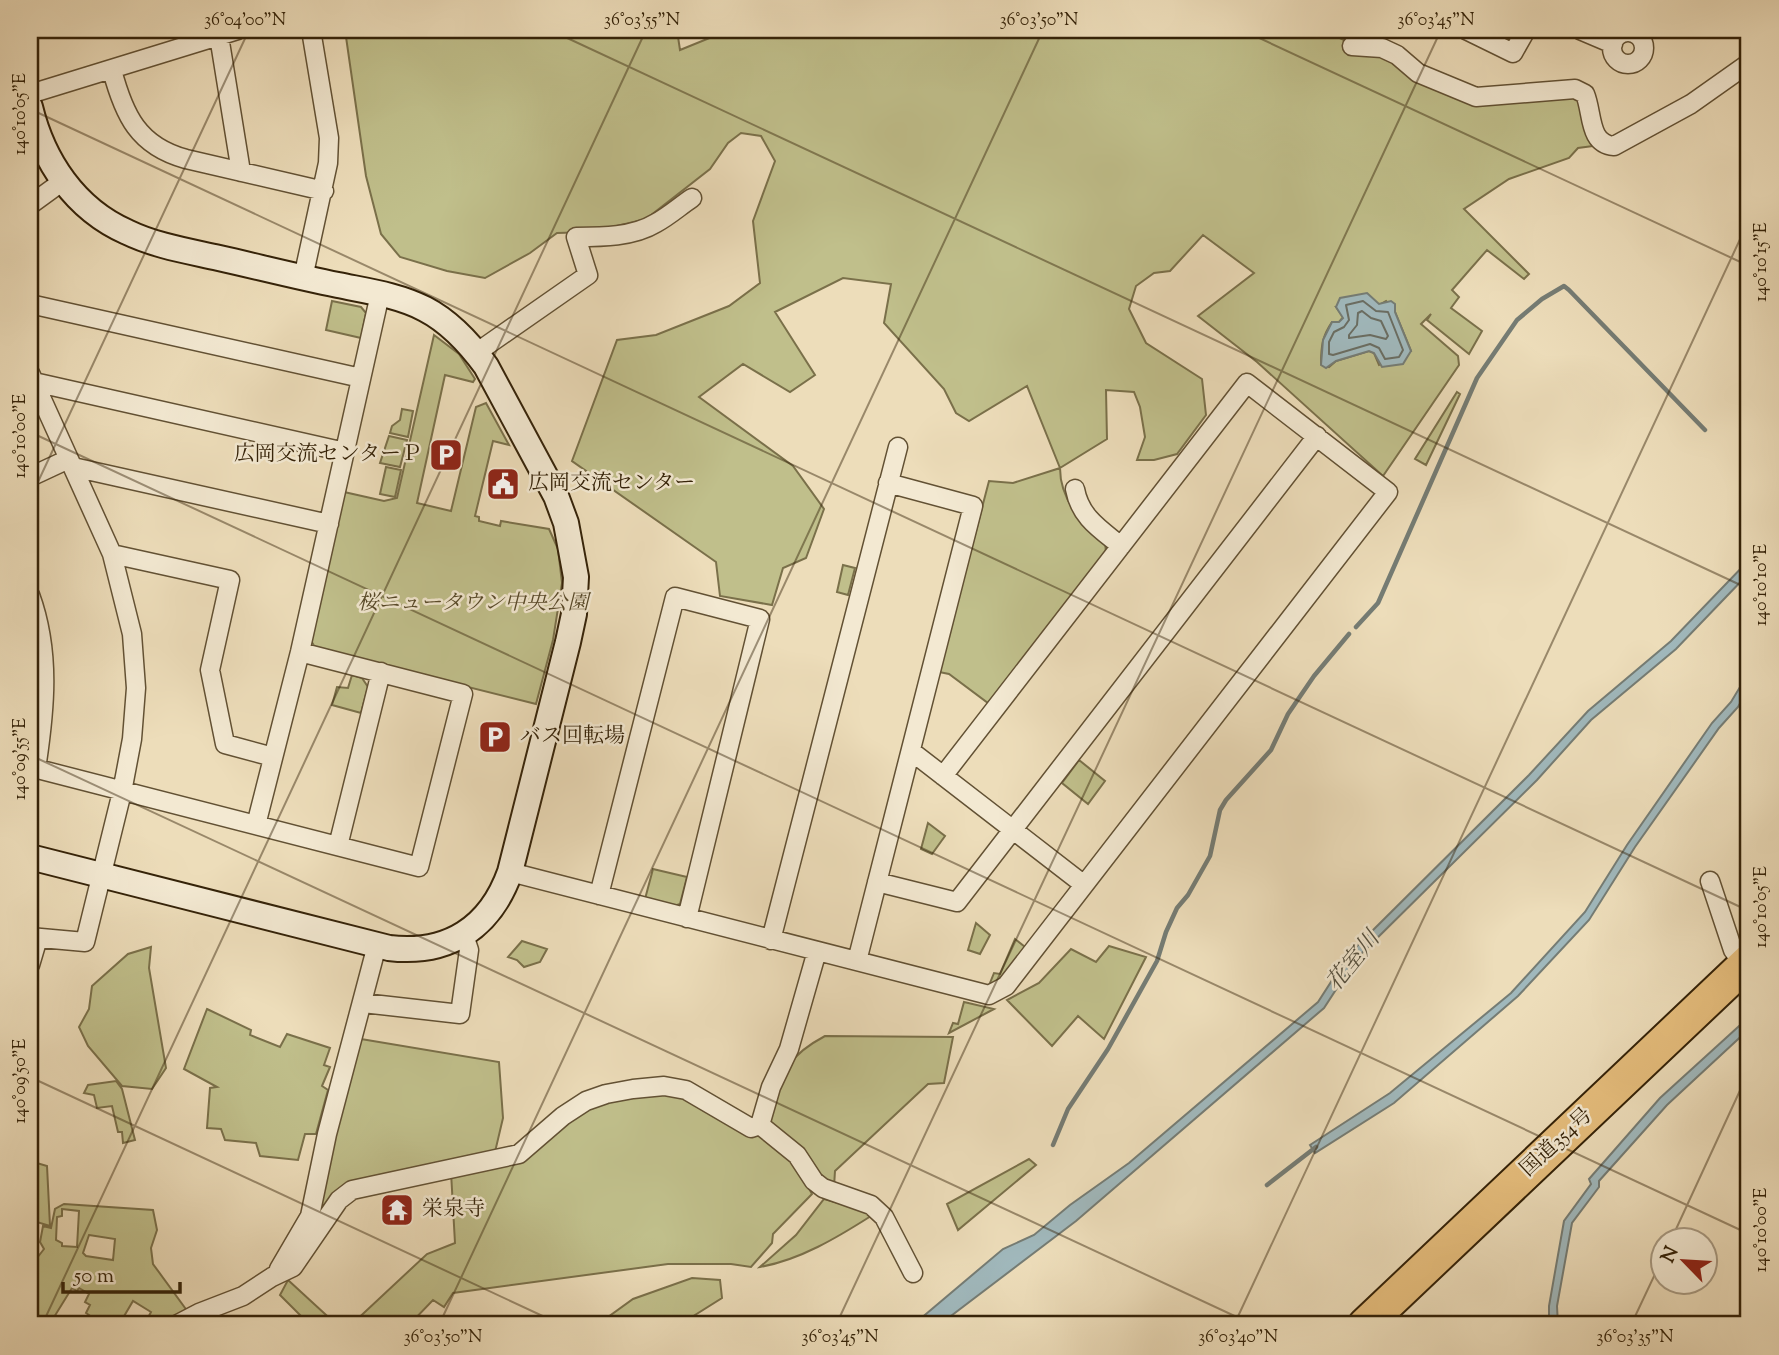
<svg xmlns="http://www.w3.org/2000/svg" width="1779" height="1355" viewBox="0 0 1779 1355" font-family="'Sorts Mill Goudy','Noto Serif JP',serif">
  <rect width="100%" height="100%" fill="#edddba"/>
  <filter id="stains"><feTurbulence type="fractalNoise" baseFrequency=".00286" numOctaves="4"/><feColorMatrix values="0 0 0 0 .2 0 0 0 0 .09 0 0 0 0 .02 0 0 0 .5 -.17"/></filter>
  <radialGradient id="worn" r=".72"><stop offset=".6" stop-color="#630" stop-opacity="0"/><stop offset="1" stop-color="#630" stop-opacity=".3"/></radialGradient>
  <!-- green -->
  <path fill="#c0bf8b" stroke="#7a704a" stroke-width="2" fill-rule="evenodd" d="M 345,30 L 677,30 L 680,50 L 729,30 L 1323,30 L 1346,41 L 1376,49 L 1474,99 L 1577,93 L 1601,145 L 1578,148 L 1569,158 L 1509,179 L 1464,209 L 1529,274 L 1524,279 L 1487,250 L 1452,290 L 1459,297 L 1451,308 L 1482,331 L 1469,354 L 1427,320 L 1431,314 L 1421,324 L 1458,356 L 1459,365 L 1383,476 L 1257,362 L 1198,316 L 1254,273 L 1203,235 L 1170,271 L 1154,273 L 1136,286 L 1129,309 L 1146,343 L 1202,379 L 1206,415 L 1177,454 L 1154,460 L 1137,460 L 1145,437 L 1140,407 L 1134,392 L 1106,390 L 1107,439 L 1060,468 C 1060,499 1081,524 1105,541 L 1106,553 L 988,703 L 949,674 L 939,672 L 989,481 L 1013,483 L 1060,468 L 1027,386 L 969,421 L 956,413 L 944,389 L 884,323 L 891,284 L 843,278 L 775,312 L 815,375 L 790,392 L 743,364 L 699,397 L 793,466 L 824,509 L 806,558 L 783,568 L 772,605 L 720,596 L 716,562 L 572,461 L 617,340 L 656,335 L 729,306 L 760,283 L 753,221 L 775,161 L 761,136 L 741,133 L 728,143 L 710,169 L 646,219 L 592,232 L 557,233 L 530,253 L 485,278 L 447,271 L 400,257 L 381,234 L 366,176 ZM 1386,301 L 1395,312 L 1411,351 L 1379,365 L 1374,353 L 1369,351 L 1336,361 L 1329,367 L 1321,364 C 1321,348 1322,336 1332,322 L 1339,322 L 1343,317 L 1336,307 L 1379,305 Z
    M 332,301 L 361,307 L 366,313 L 361,338 L 326,330 Z
    M 434,335 L 459,354 L 475,379 L 473,382 L 445,375 L 417,503 L 451,511 L 476,407 L 486,403 L 509,445 L 493,441 L 475,516 L 479,517 L 479,521 L 500,526 L 501,521 L 549,529 L 558,549 L 562,583 L 553,640 L 536,704 L 316,649 L 310,639 L 344,492 L 384,501 L 397,498 Z
    M 1457,392 L 1460,394 L 1426,465 L 1415,459 Z
    M 402,409 L 413,411 L 408,437 L 390,433 L 392,426 L 400,420 Z
    M 389,436 L 407,440 L 400,467 L 380,463 Z
    M 386,467 L 401,470 L 395,497 L 380,494 Z
    M 843,565 L 855,568 L 848,595 L 837,592 Z
    M 352,675 L 362,678 L 368,687 L 361,713 L 332,705 L 337,687 L 348,688 Z
    M 1079,760 L 1105,781 L 1088,804 L 1062,783 Z
    M 928,823 L 945,836 L 932,854 L 921,849 Z
    M 653,869 L 687,877 L 680,904 L 674,906 L 645,899 Z
    M 976,923 L 990,935 L 980,954 L 968,950 Z
    M 1015,939 L 1025,947 L 1001,979 L 994,983 L 990,983 L 994,973 L 1000,974 Z
    M 522,941 L 547,949 L 540,962 L 524,967 L 517,960 L 508,957 Z
    M 1109,946 L 1146,957 L 1104,1039 L 1078,1016 L 1052,1046 L 1007,1000 L 1039,983 L 1071,949 L 1096,962 Z
    M 151,947 L 149,968 L 166,1068 L 152,1089 L 122,1086 L 88,1046 L 79,1027 L 89,1009 L 92,986 L 128,954 Z
    M 964,1002 L 994,1009 L 949,1033 L 953,1023 L 958,1024 Z
    M 207,1009 L 251,1030 L 250,1035 L 280,1047 L 287,1034 L 330,1048 L 324,1065 L 330,1067 L 322,1086 L 328,1090 L 316,1134 L 305,1134 L 298,1160 L 260,1156 L 256,1143 L 225,1140 L 221,1129 L 207,1128 L 210,1088 L 217,1087 L 184,1069 Z
    M 825,1036 L 953,1037 L 944,1083 L 928,1084 L 835,1171 L 834,1187 L 820,1174 L 809,1157 L 775,1133 L 767,1119 C 783,1076 782,1059 825,1036 Z
    M 361,1039 L 499,1062 L 503,1118 L 495,1152 L 354,1184 L 306,1240 Z
    M 116,1081 L 122,1089 L 135,1140 L 123,1143 L 122,1132 L 118,1132 L 112,1106 L 97,1108 L 94,1095 L 84,1093 L 88,1085 Z
    M 655,1093 L 681,1093 L 759,1133 L 793,1159 L 812,1194 L 773,1234 L 772,1243 L 751,1267 L 731,1264 L 668,1264 L 453,1293 L 444,1307 L 433,1300 L 409,1325 L 351,1325 L 427,1254 L 455,1243 L 451,1172 L 519,1160 L 592,1104 Z
    M 1029,1159 L 1036,1165 L 958,1230 L 947,1204 Z
    M 30,1161 L 47,1166 L 50,1226 L 30,1220 Z
    M 824,1199 L 864,1210 L 871,1216 C 838,1237 800,1260 760,1267 L 796,1235 Z
    M 64,1204 L 153,1210 L 157,1230 L 151,1248 L 153,1264 L 188,1312 L 168,1320 L 165,1325 L 144,1325 L 151,1312 L 133,1301 L 123,1318 L 134,1325 L 83,1325 L 89,1315 L 86,1313 L 90,1305 L 85,1302 L 89,1294 L 79,1288 L 77,1291 L 72,1288 L 51,1322 L 49,1321 L 46,1325 L 30,1325 L 30,1290 L 37,1280 L 30,1274 L 30,1267 L 44,1249 L 40,1242 L 43,1226 L 51,1228 L 55,1209 ZM 62,1209 L 79,1211 L 77,1247 L 62,1246 L 62,1243 L 56,1240 L 57,1217 L 62,1216 ZM 89,1235 L 115,1239 L 113,1260 L 86,1256 L 83,1253 Z
    M 692,1278 L 720,1280 L 722,1298 L 679,1325 L 597,1325 L 633,1299 Z
    M 288,1280 L 337,1325 L 310,1325 L 280,1295 Z"/>
  <!-- water -->
  <path fill="#a0b8bc" stroke="#757c74" stroke-width="2" d="M 1367,293 L 1379,304 L 1391,301 L 1395,304 L 1395,312 L 1411,351 L 1403,364 L 1382,367 L 1374,353 L 1369,351 L 1336,361 L 1326,368 L 1321,365 L 1323,340 L 1332,322 L 1339,322 L 1343,318 L 1336,307 L 1340,298 Z
    M 1749,560 L 1749,573 L 1676,649 L 1591,720 L 1537,780 L 1356,959 L 1324,1008 L 1076,1221 L 939,1325 L 913,1325 L 1003,1249 L 1034,1235 L 1070,1205 L 1129,1163 L 1318,1002 L 1349,954 L 1529,775 L 1588,711 L 1671,641 Z
    M 1749,672 L 1749,687 L 1738,707 L 1719,728 L 1635,847 L 1589,920 L 1518,996 L 1394,1103 L 1315,1153 L 1310,1145 L 1390,1093 L 1511,993 L 1585,912 L 1627,845 L 1712,723 L 1731,702 Z
    M 1749,1017 L 1749,1029 L 1667,1105 L 1599,1181 L 1599,1187 L 1572,1223 L 1557,1306 L 1558,1325 L 1549,1325 L 1549,1306 L 1564,1221 L 1591,1184 L 1589,1179 L 1660,1098 Z"/>
  <g fill="none" stroke-linecap="round" stroke-linejoin="round">
    <!-- shore -->
    <path stroke="#6a6d62" stroke-width="2" d="M 1363,301 L 1376,311 L 1388,312 L 1403,350 L 1399,357 L 1385,359 L 1379,348 L 1370,344 L 1333,355 L 1329,354 L 1329,342 L 1334,332 L 1344,327 L 1349,320 L 1346,305 Z
      M 1362,311 L 1371,318 L 1381,321 L 1388,336 L 1386,339 L 1370,335 L 1349,338 L 1349,335 L 1357,325 L 1358,313 Z"/>
    <!-- stream -->
    <path stroke="#757c74" stroke-width="4.5" d="M 1356,627 L 1378,603 L 1477,378 L 1517,320 L 1542,299 L 1564,286 L 1569,290 L 1705,430
      M 1053,1145 L 1068,1109 L 1108,1049 L 1157,961 L 1166,932 L 1177,908 L 1188,895 L 1210,856 L 1220,810 L 1226,800 L 1271,750 L 1288,714 L 1314,676 L 1349,634
      M 1267,1185 L 1316,1147"/>
    <defs>
      <path id="street" d="M 1466,30 L 1513,53 L 1526,30
        M 1580,30 L 1613,44
        M1612 48a16 16 0 1 1 32 0a16 16 0 1 1-32 0Z
        M 219,36 L 241,172
        M 1352,46 L 1382,48 L 1397,55 L 1418,73 L 1476,97 L 1575,89 L 1585,94 C 1593,113 1588,144 1614,146 L 1691,104 L 1749,63
        M 112,70 C 124,115 138,146 186,159 L 324,191
        M 30,94 L 238,30
        M 30,205 L 63,181
        M 303,278 L 328,163 L 329,138 L 311,30
        M 30,304 L 361,378
        M 476,353 L 588,275 L 576,237 C 602,237 633,237 656,223 C 669,216 680,206 692,198
        M 30,373 L 112,554 L 132,634 L 136,688 L 132,739 L 122,792 L 85,942 L 30,937
        M 34,382 L 345,452
        M 73,467 L 329,524
        M 30,477 L 60,463
        M 1075,489 C 1080,517 1100,529 1121,546
        M 112,554 L 230,580 L 210,670 L 225,744 L 273,757
        M 30,595 C 51,652 45,710 36,769
        M 911,751 L 1083,884
        M 30,767 L 419,867 L 463,694 L 300,652
        M 256,825 L 300,652 L 380,294
        M 338,846 L 381,672
        M 510,872 L 989,995 L 1006,986 L 1388,492 L 1247,383 L 943,776
        M 1710,881 L 1733,950 L 1748,971
        M 877,882 L 957,902 L 1317,436
        M 599,895 L 675,597 L 760,619 L 687,918
        M 771,940 L 898,447
        M 817,951 L 789,1049 L 771,1087 L 760,1125 L 797,1155 L 814,1181 L 823,1188 L 871,1205 L 884,1217 L 913,1273
        M 857,961 L 973,506 L 888,483
        M 30,965 L 38,938
        M 363,1003 L 460,1014 L 469,950 L 464,935
        M 279,1269 L 310,1216 L 327,1134 L 377,945
        M 176,1325 L 199,1313 L 243,1296 L 272,1277 L 293,1267 L 339,1200 L 352,1190 L 519,1154 L 563,1116 L 586,1101 L 606,1094 L 633,1089 L 664,1086 L 686,1090 L 751,1128 L 760,1125"/>
      <path id="secondary" d="M 30,107 C 43,161 75,209 127,232 C 156,246 188,251 219,258 C 259,267 298,277 338,285 C 367,291 398,295 425,309 C 450,322 470,344 486,366 L 556,496 L 566,523 L 576,577 L 574,614 L 568,642 L 510,872 C 490,928 448,955 389,948 L 30,857"/>
      <path id="highway" d="M 1365,1325 L 1749,961"/>
    </defs>
    <!-- street casing -->
    <use href="#street" stroke="#625134" stroke-width="21"/>
    <!-- secondary casing -->
    <use href="#secondary" stroke="#342208" stroke-width="28"/>
    <!-- highway casing -->
    <use href="#highway" stroke="#342208" stroke-width="37"/>
    <!-- street -->
    <use href="#street" stroke="#f3e9d2" stroke-width="18"/>
    <!-- secondary -->
    <use href="#secondary" stroke="#f3e9d2" stroke-width="24"/>
    <!-- highway -->
    <use href="#highway" stroke="#e6be7d" stroke-width="33"/>
  </g>
  <!-- ticks -->
  <path fill="none" stroke="#342208" stroke-width="2" stroke-opacity="0.45" d="M 550,30 L 1749,589M 1242,30 L 1749,266M 30,109 L 1749,911M 30,432 L 1749,1234M 30,499 L 249,30M 30,755 L 1254,1325M 30,1077 L 562,1325M 1671,1240 L 1749,1071M 42,1325 L 646,30M 439,1325 L 1043,30M 836,1325 L 1441,30M 1234,1325 L 1749,220M 1631,1325 L 1664,1255"/>
  <!-- icons -->
  <defs>
    <symbol id="parking-square" viewBox="-11 -11 22 22"><rect x="-9" y="-9" width="18" height="18" rx="4" fill="#8f2418" stroke="#f3e9d2"/><path d="M-3.5-5.5H1a3.5 3.5 0 0 1 0 7H-1V5.5H-3.5ZM-1-3.4V-.6H.8a1.4 1.4 0 0 0 0-2.8Z" fill="#fff"/></symbol>
    <symbol id="civic-square" viewBox="-11 -11 22 22"><rect x="-9" y="-9" width="18" height="18" rx="4" fill="#8f2418" stroke="#f3e9d2"/><path d="M-.6-6.5H3V-4.5H.6V-3L4-1V1h2V6H-6V1h2V-1L-.6-3ZM-1.2 2.5V6h2.4V2.5Z" fill="#fff"/></symbol>
    <symbol id="temple-square" viewBox="-11 -11 22 22"><rect x="-9" y="-9" width="18" height="18" rx="4" fill="#8f2418" stroke="#f3e9d2"/><path d="M0-6L5-2H3V0L6.5 2.5H4V6H1.5V3h-3V6H-4V2.5H-6.5L-3 0V-2H-5Z" fill="#fff"/></symbol>
  </defs>
  <g fill-rule="evenodd">
    <use href="#parking-square" x="427" y="436" width="38" height="38"/>
    <use href="#civic-square" x="484" y="465" width="38" height="38"/>
    <use href="#parking-square" x="476" y="718" width="38" height="38"/>
    <use href="#temple-square" x="378" y="1191" width="38" height="38"/>
  </g>
  <g text-anchor="middle" dominant-baseline="central" stroke-width="5" stroke-linejoin="round" paint-order="stroke">
    <!-- poi labels -->
    <g font-size="21" fill="#342208" stroke="#f3e9d2" text-anchor="start">
      <text x="422" y="455" text-anchor="end">広岡交流センターＰ</text>
      <text x="528" y="484">広岡交流センター</text>
      <text x="520" y="737">バス回転場</text>
      <text x="422" y="1210">栄泉寺</text>
    </g>
    <!-- park labels -->
    <g font-size="21" font-style="italic" fill="#574929" stroke="#f3e9d2">
      <text x="473" y="604">桜ニュータウン中央公園</text>
    </g>
    <!-- street labels -->
    <g font-size="21" fill="#342208" stroke="#f3e9d2">
      <text transform="translate(1557 1143) rotate(-43)">国道354号</text>
    </g>
    <!-- water labels -->
    <g font-size="23" font-style="italic" fill="#544f3e" stroke="#f3e9d2">
      <text transform="translate(1354 962) rotate(-51)">花室川</text>
    </g>
  </g>
  <!-- margin -->
  <rect width="1779" height="1355" fill="none" stroke="#edddba" stroke-width="77"/>
  <!-- north arrow -->
  <g transform="translate(1684 1261) rotate(295)"><circle r="33" fill="#f3e9d2" stroke="#a79981" stroke-width="2"/>
  <path d="M0-5L12 26L0 18L-12 26Z" fill="#8f2418"/>
  <text y="-10" font-size="19" font-weight="bold" text-anchor="middle" fill="#342208">N</text>
  </g>
  <!-- scale -->
  <path d="M63 1282v10h117v-10" fill="none" stroke="#342208" stroke-width="3.5"/>
  <text x="74" y="1282" font-size="21" fill="#342208" stroke="#f3e9d2" stroke-width="5" paint-order="stroke">50 m</text>
  <rect x="38" y="38" width="1702" height="1278" fill="none" stroke="#342208" stroke-width="2.5"/>
  <g font-size="18" text-anchor="middle" fill="#342208">
    <text x="245" y="25">36°04'00"N</text>
    <text x="642" y="25">36°03'55"N</text>
    <text x="1039" y="25">36°03'50"N</text>
    <text x="1436" y="25">36°03'45"N</text>
    <text transform="translate(19 114) rotate(-90)" y="6">140°10'05"E</text>
    <text transform="translate(1760 262) rotate(-90)" y="6">140°10'15"E</text>
    <text transform="translate(19 436) rotate(-90)" y="6">140°10'00"E</text>
    <text transform="translate(1760 585) rotate(-90)" y="6">140°10'10"E</text>
    <text transform="translate(19 759) rotate(-90)" y="6">140°09'55"E</text>
    <text transform="translate(1760 907) rotate(-90)" y="6">140°10'05"E</text>
    <text transform="translate(19 1081) rotate(-90)" y="6">140°09'50"E</text>
    <text transform="translate(1760 1230) rotate(-90)" y="6">140°10'00"E</text>
    <text x="443" y="1342">36°03'50"N</text>
    <text x="840" y="1342">36°03'45"N</text>
    <text x="1238" y="1342">36°03'40"N</text>
    <text x="1635" y="1342">36°03'35"N</text>
  </g>
  <rect width="100%" height="100%" filter="url(#stains)"/>
  <rect width="100%" height="100%" fill="url(#worn)"/>
</svg>
